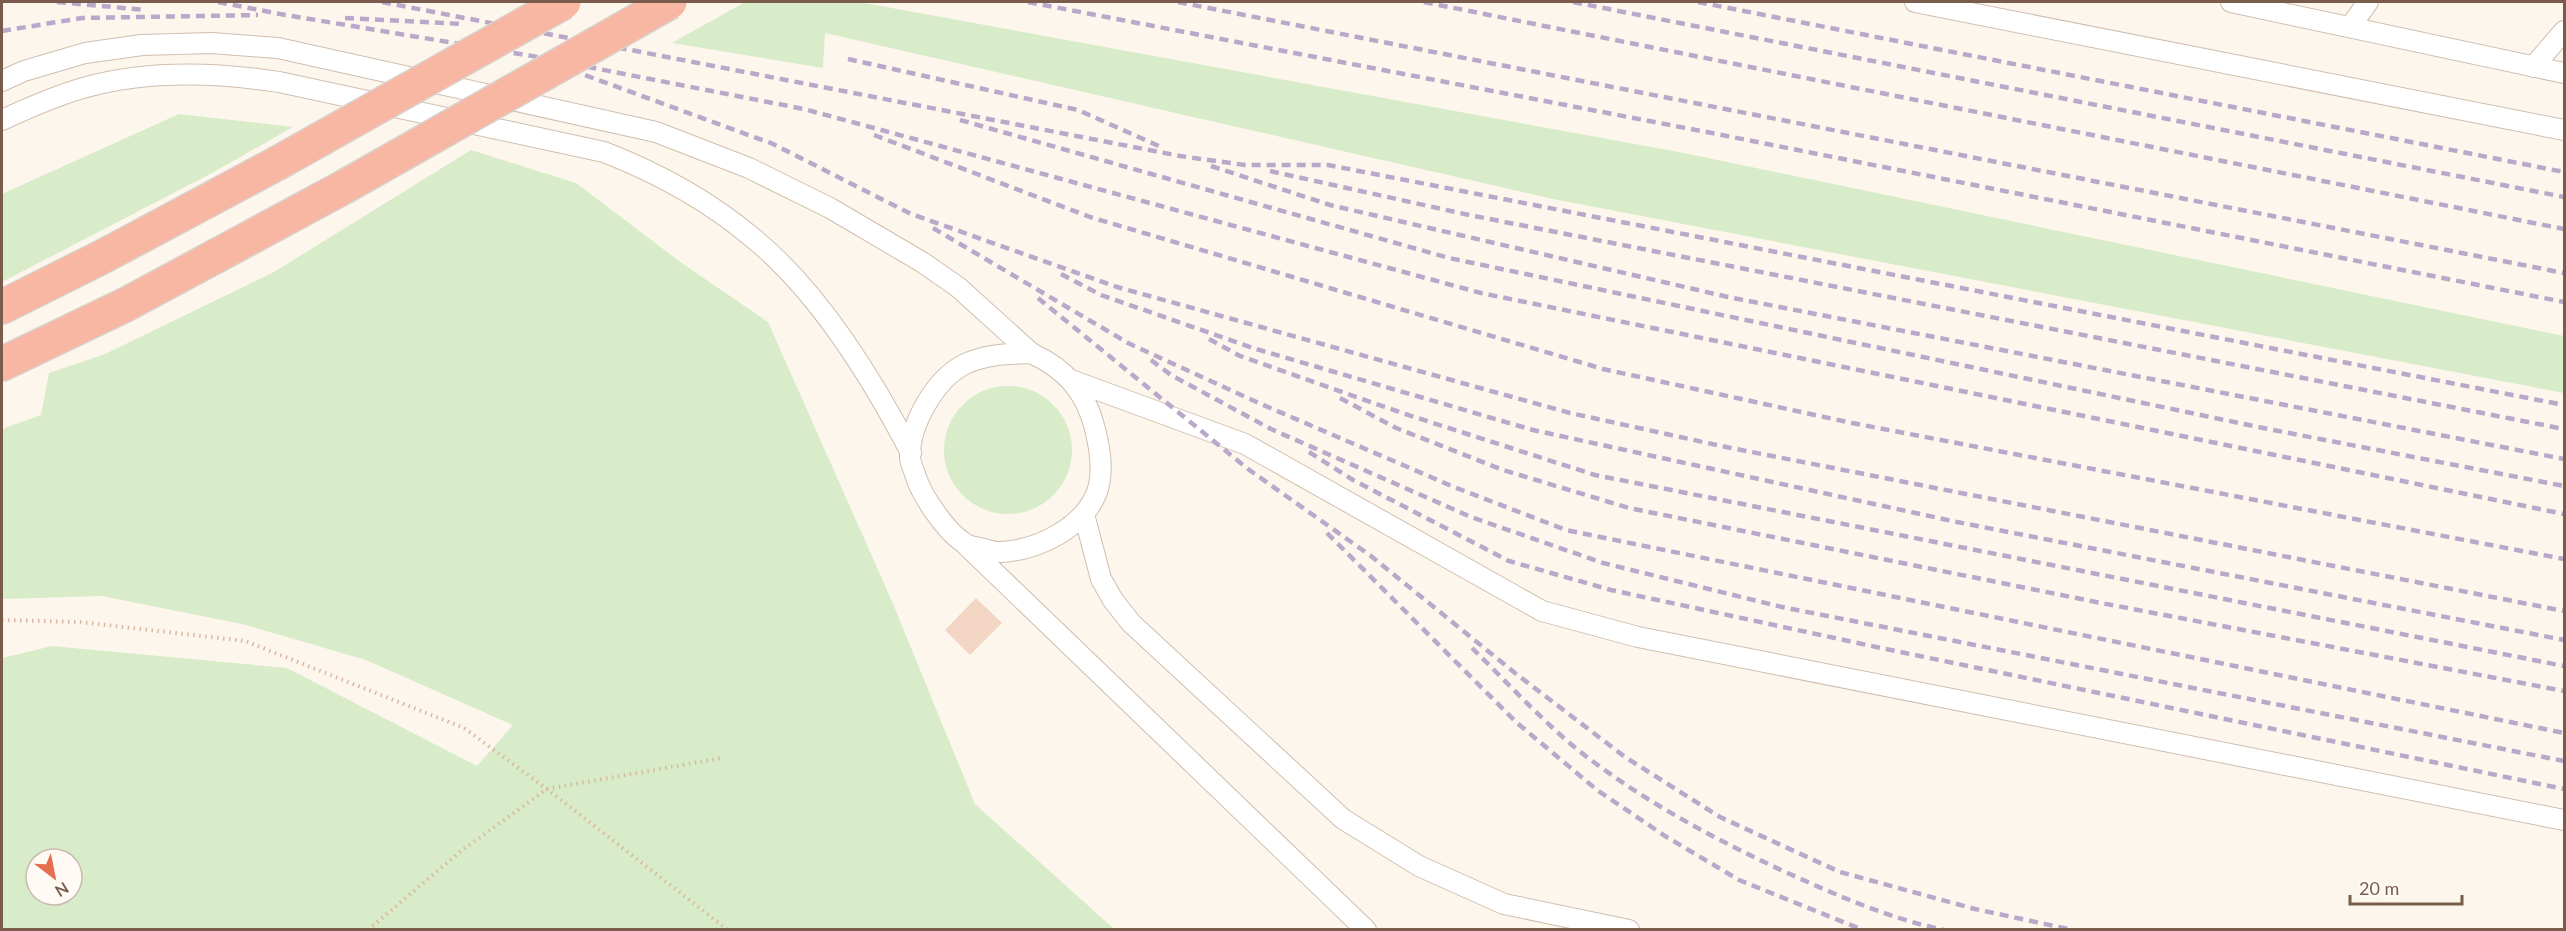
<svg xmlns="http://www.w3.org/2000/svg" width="2566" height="931" viewBox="0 0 2566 931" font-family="Lato,sans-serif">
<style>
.green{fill:#d8ecc9;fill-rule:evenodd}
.building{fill:#f3d5c3}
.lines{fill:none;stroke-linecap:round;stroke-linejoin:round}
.lane-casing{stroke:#d1beb0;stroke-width:22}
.highway-casing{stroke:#dad1cd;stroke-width:36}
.path{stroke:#d9b8a5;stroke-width:4;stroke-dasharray:1.5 4.5;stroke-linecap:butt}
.lane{stroke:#fff;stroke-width:20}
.highway{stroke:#f7b7a3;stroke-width:33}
.rail{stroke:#b9a8c9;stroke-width:4.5;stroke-dasharray:9 6;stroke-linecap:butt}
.highway-bridge-casing{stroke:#dad1cd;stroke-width:36;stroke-linecap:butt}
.highway-bridge{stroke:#f7b7a3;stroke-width:33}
</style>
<rect width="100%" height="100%" fill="#fdf6ec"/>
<!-- green -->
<g class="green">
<path d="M745,2H859L1679,152L2564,336V393L1553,199L825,33L823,68L672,43Z"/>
<path d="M179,114L293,127L214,172L2,282V194Z"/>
<path d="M471,150L576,183L683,264L768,322L891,599L975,804L1114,929H2V658L52,646L287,668L477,766L513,725L366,660L242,624L102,596L2,599V429L41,415L49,373L105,354L274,272ZM36,859H72V895H36Z"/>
<circle cx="1008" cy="450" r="64"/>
</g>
<!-- building -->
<path class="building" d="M976,598L1002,623L970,655L945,630Z"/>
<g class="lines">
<defs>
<g id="lane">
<path d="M1915,2L2564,130"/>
<path d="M2231,2L2564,73"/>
<path d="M2350,27L2368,2"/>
<path d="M2533,67L2564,31"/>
<path d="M2,81L24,71L85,53L142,45L211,43L278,48L656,132L749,168L830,208L922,262L958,287L1031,353"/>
<path d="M2,120C28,108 55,96 83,88C146,70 214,72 279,82L604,152C658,173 709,201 753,238C819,292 872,378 911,453"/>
<path d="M1031,353C1066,369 1086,392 1095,429C1100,449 1104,472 1097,492C1083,528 1038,550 1001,552C994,553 986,549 979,548C975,547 969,546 966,544C948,534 924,499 917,480C915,473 911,465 910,458C909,425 935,379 965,364C986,354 1009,354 1031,353Z"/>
<path d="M1071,380L1245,444L1542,611L1638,637L2564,820"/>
<path d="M1084,514L1101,579L1113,600L1131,623L1343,819L1419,866L1504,904L1629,930"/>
<path d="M966,545L1366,930"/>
</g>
<g id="highway">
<path d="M2,307L102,257L276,164"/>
<path d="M2,364L127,304L344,187"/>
</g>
</defs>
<!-- lane casing -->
<use href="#lane" class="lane-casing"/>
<!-- highway casing -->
<use href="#highway" class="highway-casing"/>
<!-- path -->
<g class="path">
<path d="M2,620L80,622L245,641L464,728L547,789L728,930"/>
<path d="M368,930L461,851L547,789L722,758"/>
</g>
<!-- lane -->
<use href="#lane" class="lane"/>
<!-- highway -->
<use href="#highway" class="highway"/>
<!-- rail -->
<g class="rail">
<path d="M57,2L146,10"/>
<path d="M218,2L280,14L532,56L804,109L1481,293L2564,514"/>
<path d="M382,2L1180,156L1245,165H1328L2564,405"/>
<path d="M1028,2L1717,134L2564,302"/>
<path d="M1178,2L2564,273"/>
<path d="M1424,2L2564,229"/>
<path d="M1573,2L2564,197"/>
<path d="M1698,2L2564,172"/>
<path d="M345,18L462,24"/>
<path d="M2,31L82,18L258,15"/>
<path d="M848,59L1078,110L1161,147"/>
<path d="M571,70L773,144L911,214L1117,287L1570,413L1726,447L2564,611"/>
<path d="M960,120L1449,258L2263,428L2564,486"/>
<path d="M874,135L1090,217L1603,369L1852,423L2564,559"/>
<path d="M1211,166L1330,205L1728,297L2564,459"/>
<path d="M1270,171L1469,215L2564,429"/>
<path d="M933,228L1128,343L1261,404L1454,487L1566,530L2564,733"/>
<path d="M1061,274L1101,295L1256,349L1533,430L1957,522L2564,640"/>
<path d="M1038,298L1248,469L1371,556L1515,673L1625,757L1720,817L1840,872L1975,909L2073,930"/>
<path d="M1209,339L1240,356L1402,413L1595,475L2564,666"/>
<path d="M1151,360L1171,375L1271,429L1471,517L1603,563L1782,607L2564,761"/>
<path d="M1340,398L1396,428L1503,470L1629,508L2096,602L2564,691"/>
<path d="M1309,452L1353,480L1509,561L1611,590L1881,648L2564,789"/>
<path d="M1327,533L1516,722L1597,790L1665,836L1739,880L1863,930"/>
<path d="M1472,648C1510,685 1552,732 1595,763C1653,806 1717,840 1781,870C1834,894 1887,918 1944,930"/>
</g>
<defs>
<g id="highway-bridge">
<path d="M276,164L564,2"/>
<path d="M344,187L670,2"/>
</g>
</defs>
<!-- highway-bridge casing -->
<use href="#highway-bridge" class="highway-bridge-casing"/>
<!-- highway-bridge -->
<use href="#highway-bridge" class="highway-bridge"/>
</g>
<!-- border -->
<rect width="2566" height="931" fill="none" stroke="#7a5c4d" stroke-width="6"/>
<!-- north arrow -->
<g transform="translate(54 877) rotate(148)"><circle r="28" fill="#fffaf3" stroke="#cabbb1" stroke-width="1.5"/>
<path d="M0-4.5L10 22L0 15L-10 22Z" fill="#e76f51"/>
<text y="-9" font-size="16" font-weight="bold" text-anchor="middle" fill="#7a5c4d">N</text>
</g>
<!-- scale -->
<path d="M2350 895v9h112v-9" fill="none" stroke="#7a5c4d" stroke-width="3"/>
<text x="2359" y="895" font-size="18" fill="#7a5c4d" stroke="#fffaf3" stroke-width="4.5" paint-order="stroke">20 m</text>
</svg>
